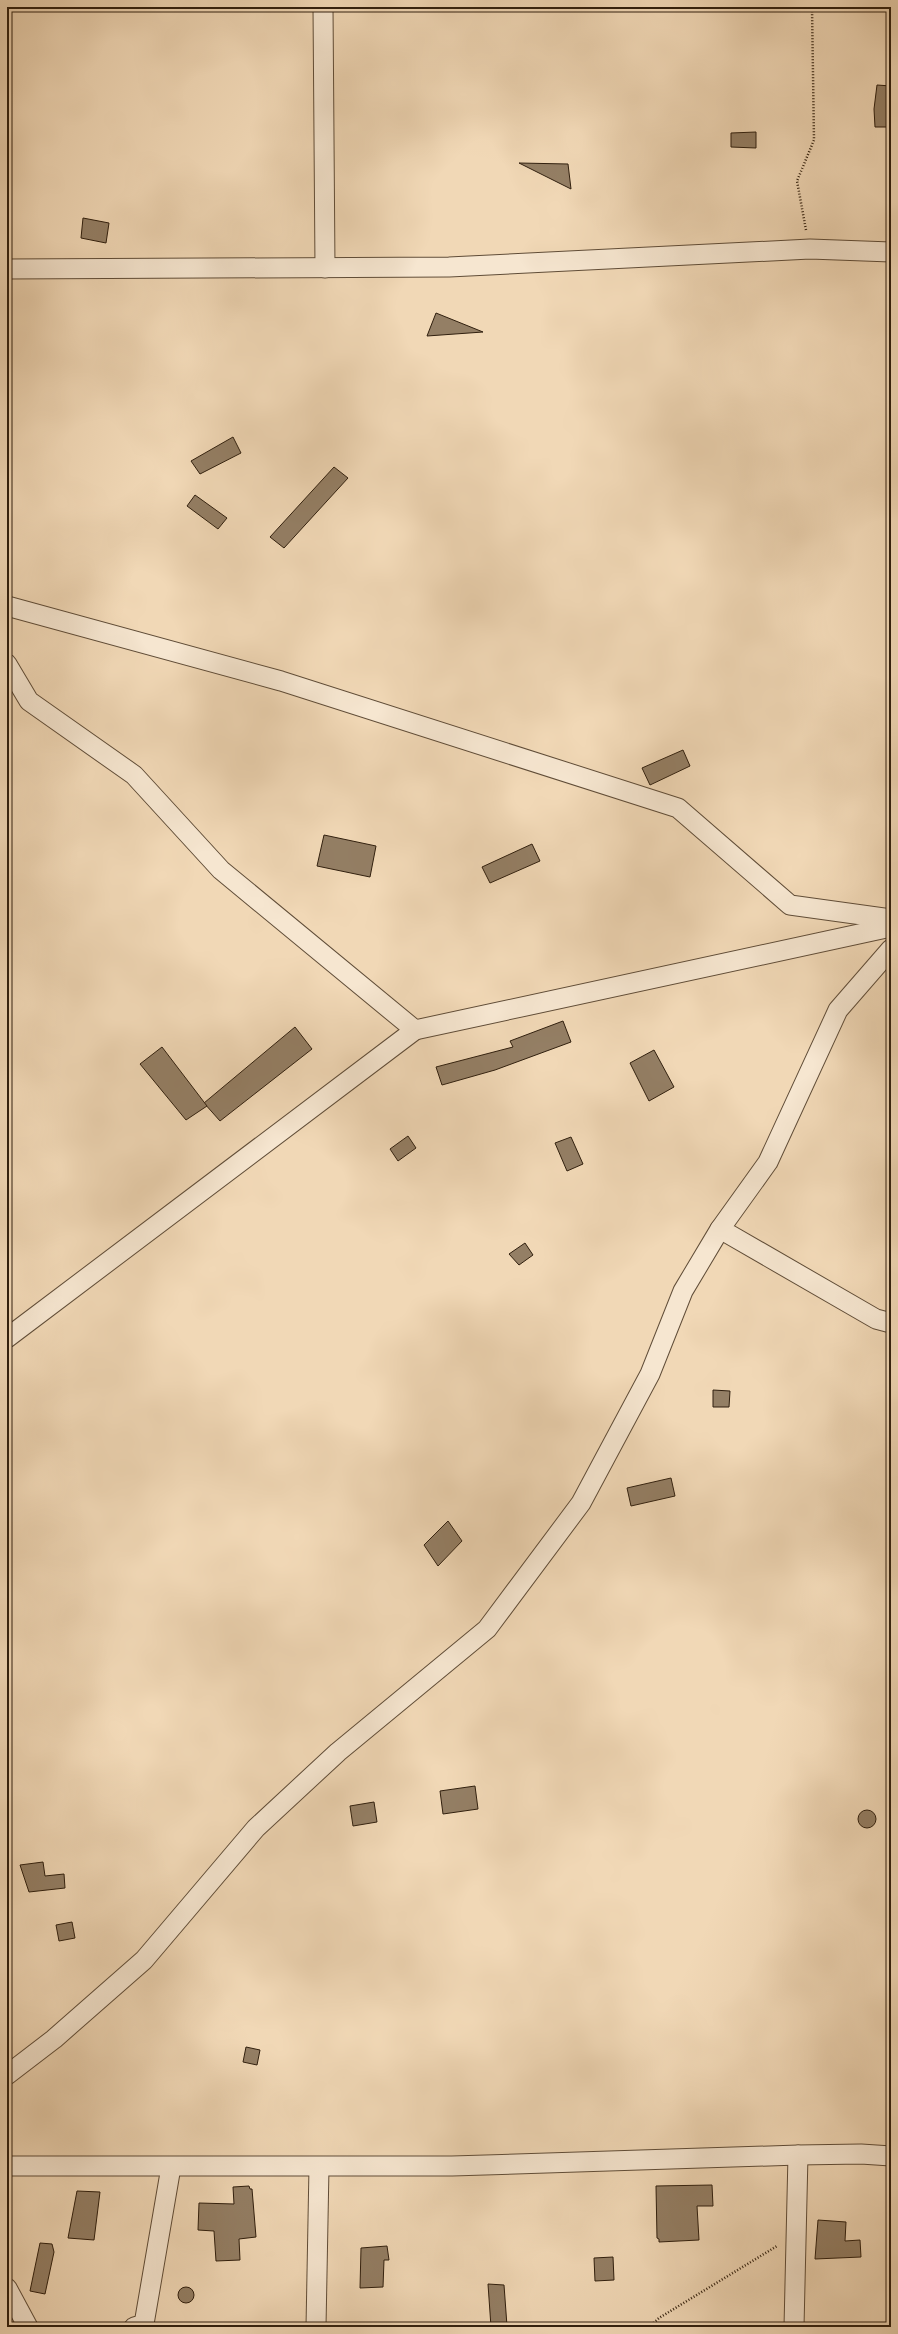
<svg xmlns="http://www.w3.org/2000/svg" width="898" height="2334" viewBox="0 0 898 2334" font-family="'IM FELL French Canon',serif">
<style>
.building{fill:#947f65;stroke:#301f0e}
.lines{fill:none;stroke-linecap:round;stroke-linejoin:round}
.street-casing{stroke:#604d38;stroke-width:21}
.path{stroke:#301f0e;stroke-width:2.5;stroke-dasharray:1 2;stroke-linecap:butt}
.street{stroke:#f6e6d0;stroke-width:19}
</style>
<rect width="100%" height="100%" fill="#f1d8b6"/>
<filter id="stains"><feTurbulence type="fractalNoise" baseFrequency=".005" numOctaves="4"/><feColorMatrix values="0 0 0 0 .2 0 0 0 0 .09 0 0 0 0 .02 0 0 0 .5 -.17"/></filter>
<radialGradient id="worn" r=".72"><stop offset=".6" stop-color="#630" stop-opacity="0"/><stop offset="1" stop-color="#630" stop-opacity=".3"/></radialGradient>
<!-- building -->
<g class="building">
<path d="M877,85L891,86V127H875L874,109Z"/>
<path d="M756,132V148L731,147V133Z"/>
<path d="M519,163L568,164L571,189Z"/>
<path d="M83,218L109,223L106,243L81,238Z"/>
<path d="M436,313L483,332L427,336Z"/>
<path d="M233,437L241,453L200,474L191,461Z"/>
<path d="M334,467L348,478L284,548L270,537Z"/>
<path d="M195,495L227,518L218,529L187,506Z"/>
<path d="M683,750L690,766L650,785L642,768Z"/>
<path d="M324,835L376,846L370,877L317,866Z"/>
<path d="M532,844L540,861L490,883L482,867Z"/>
<path d="M563,1021L571,1042L495,1070L442,1085L436,1067L513,1047L510,1041Z"/>
<path d="M295,1027L312,1049L220,1121L204,1103Z"/>
<path d="M162,1047L207,1106L186,1120L140,1064Z"/>
<path d="M654,1050L674,1087L649,1101L630,1063Z"/>
<path d="M408,1136L416,1148L398,1161L390,1149Z"/>
<path d="M571,1137L583,1164L567,1171L555,1143Z"/>
<path d="M525,1243L533,1255L519,1265L509,1254Z"/>
<path d="M713,1390L730,1391L729,1407H713Z"/>
<path d="M671,1478L675,1496L631,1506L627,1488Z"/>
<path d="M448,1521L462,1541L438,1566L424,1545Z"/>
<path d="M475,1786L478,1809L443,1814L440,1791Z"/>
<path d="M374,1802L377,1822L353,1826L350,1806Z"/>
<circle cx="867" cy="1819" r="9"/>
<path d="M43,1862L45,1876L64,1874L65,1888L29,1892L20,1865Z"/>
<path d="M72,1922L75,1938L59,1941L56,1925Z"/>
<path d="M246,2047L260,2050L257,2065L243,2062Z"/>
<path d="M712,2185L713,2206H697L699,2240L659,2242V2239L657,2238L656,2186Z"/>
<path d="M249,2186L250,2189H252L256,2237L239,2239L240,2260L216,2261L214,2231L198,2230L199,2203L234,2204L233,2187Z"/>
<path d="M77,2191L100,2192L94,2240L68,2238Z"/>
<path d="M818,2220L846,2222L845,2241L860,2240L861,2257L815,2259Z"/>
<path d="M40,2243L52,2244L54,2252L45,2294L30,2291Z"/>
<path d="M387,2246L389,2260H384L383,2287L360,2288L361,2248Z"/>
<path d="M613,2257L614,2280L595,2281L594,2258Z"/>
<path d="M488,2284L504,2285L507,2326L491,2327Z"/>
<circle cx="186" cy="2295" r="8"/>
</g>
<g class="lines">
<defs>
<g id="street">
<path d="M323,7L325,268"/>
<path d="M7,269L449,267L810,249L891,252"/>
<path d="M7,606L281,681L678,808L790,905L891,919"/>
<path d="M7,664L29,701L134,775L221,870L415,1030L891,927"/>
<path d="M891,949L838,1010L768,1162L720,1229L876,1319L891,1323"/>
<path d="M7,1338L415,1030"/>
<path d="M7,2075L54,2039L144,1960L256,1828L338,1752L487,1629L581,1503L650,1374L683,1291L720,1229"/>
<path d="M7,2166H452L798,2155L861,2154L891,2156"/>
<path d="M7,2288L28,2327"/>
<path d="M134,2327L144,2324L171,2167"/>
<path d="M316,2327L319,2167"/>
<path d="M794,2327L798,2155"/>
</g>
</defs>
<!-- street casing -->
<use href="#street" class="street-casing"/>
<!-- path -->
<g class="path">
<path d="M806,230L797,181L814,140L812,7"/>
<path d="M649,2327L659,2318L777,2246"/>
</g>
<!-- street -->
<use href="#street" class="street"/>
</g>
<!-- margin -->
<rect width="898" height="2334" fill="none" stroke="#f1d8b6" stroke-width="24"/>
<rect x="8" y="8" width="882" height="2318" fill="none" stroke="#301f0e" stroke-width="2"/>
<rect x="12" y="12" width="874" height="2310" fill="none" stroke="#301f0e"/>
<rect width="100%" height="100%" filter="url(#stains)"/>
<rect width="100%" height="100%" fill="url(#worn)"/>
</svg>
